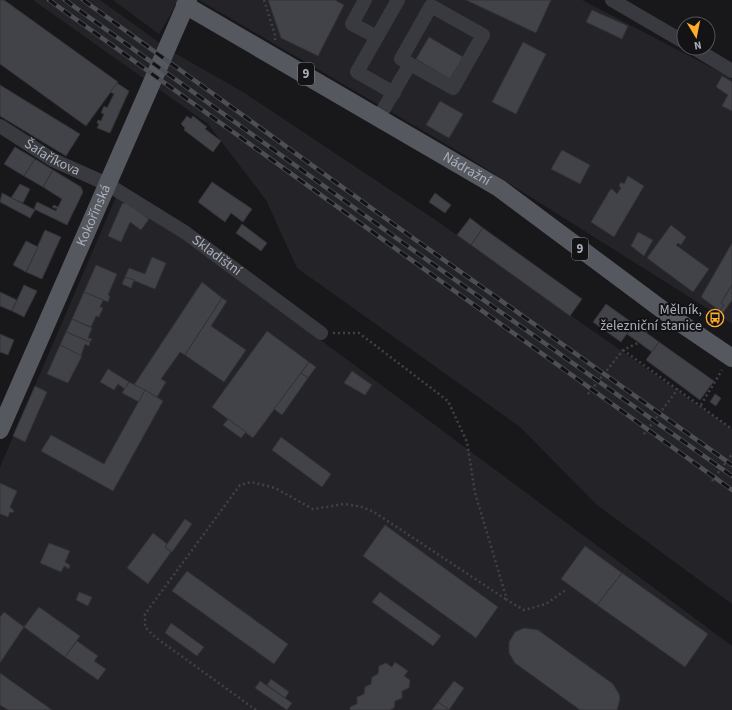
<svg xmlns="http://www.w3.org/2000/svg" width="732" height="710" viewBox="0 0 732 710" font-family="'Source Sans 3',sans-serif">
<style>
.built{fill:#242428}
.building{fill:#424348;stroke:#323237}
.lines{fill:none;stroke-linecap:round;stroke-linejoin:round}
.path{stroke:#3f4247;stroke-width:2.5;stroke-dasharray:2 3;stroke-linecap:butt}
.minor{stroke:#393a40;stroke-width:14}
.major{stroke:#55585f;stroke-width:18}
.rail-casing{stroke:#4c4f55;stroke-width:4.5}
.rail{stroke:#131316;stroke-width:3;stroke-dasharray:9;stroke-linecap:butt}
.labels{text-anchor:middle;dominant-baseline:central;stroke-width:4;stroke-linejoin:round;paint-order:stroke}
.shield{fill:#131316;stroke:#7d818a;stroke-width:1}
.shield-label{font-size:13px;font-weight:bold;fill:#aab0bb}
.street-label{font-size:14px;fill:#aab0bb;stroke:#131316}
.poi-label{font-size:14px;fill:#aab0bb;stroke:#131316;text-anchor:end}
</style>
<rect width="100%" height="100%" fill="#18181b"/>
<!-- built -->
<g class="built">
<path d="M33,0H100L171,51L243,92L437,221L732,429V604L597,505L520,427L297,268L266,200L208,124Z"/>
<path d="M113,0H179L159,34Z"/>
<path d="M199,0H582L724,74L732,79V324L461,153Z"/>
<path d="M119,190L732,646V710H0V467Z"/>
</g>
<!-- building -->
<g class="building">
<path d="M0,0H4L118,82L86,126L0,64Z"/>
<path d="M268,0H335L344,5L318,56L281,38Z"/>
<path d="M466,0H551L536,33Z"/>
<path d="M592,10L628,26L622,39L586,22Z"/>
<path d="M429,37L463,57L450,79L416,59Z"/>
<path d="M523,42L546,54L516,114L492,102Z"/>
<path d="M722,76L732,82V111L722,106L728,95L716,87Z"/>
<path d="M117,83L129,91L110,133L97,128L99,124L97,123L98,120L101,121L104,114L101,113L104,106L107,108L114,94L110,92Z"/>
<path d="M0,85L80,134L66,156L0,116Z"/>
<path d="M440,101L463,114L449,138L426,125Z"/>
<path d="M187,116L191,119L193,116L207,127L205,129L221,141L213,152L184,130L185,128L181,124Z"/>
<path d="M15,147L35,159L24,176L4,164Z"/>
<path d="M562,150L590,165L580,184L551,169Z"/>
<path d="M35,159L53,170L43,187L24,176Z"/>
<path d="M53,170L81,187L83,192L67,225L34,209L37,202L56,211L57,209L52,207L54,205L58,207L62,199L43,187Z"/>
<path d="M628,176L644,186L614,237L591,222L610,190L612,189L617,194L621,188L619,186L621,182L624,184Z"/>
<path d="M212,182L252,209L243,222L231,213L225,222L198,202Z"/>
<path d="M20,184L30,189L23,203L11,198Z"/>
<path d="M2,193L35,210L30,218L0,202Z"/>
<path d="M435,193L451,205L445,213L429,202Z"/>
<path d="M126,202L149,219L141,230L130,222L121,242L108,236L122,204Z"/>
<path d="M470,218L483,228L471,245L457,235Z"/>
<path d="M242,224L267,243L261,251L236,233Z"/>
<path d="M671,225L686,237L681,245L678,243L676,245L709,269L693,292L647,258Z"/>
<path d="M483,228L582,299L570,316L471,245Z"/>
<path d="M45,230L61,237L42,279L26,272Z"/>
<path d="M638,232L653,240L644,256L631,246Z"/>
<path d="M26,241L38,247L26,272L13,265Z"/>
<path d="M732,243V285L721,303L724,305L720,311L701,297Z"/>
<path d="M152,257L166,263L155,289L125,277L129,268L145,274Z"/>
<path d="M96,265L117,274L108,295L110,296L108,302L84,292Z"/>
<path d="M125,277L134,280L131,288L122,284Z"/>
<path d="M202,282L222,298L185,355L180,352L161,379L166,382L157,397L134,385Z"/>
<path d="M24,285L37,291L24,317L12,311Z"/>
<path d="M732,285V300L723,313L720,311L724,305L721,303Z"/>
<path d="M0,292L17,300L12,311L0,306Z"/>
<path d="M84,292L103,300L100,307L103,308L99,317L96,316L91,327L72,319Z"/>
<path d="M222,298L227,301L211,326L246,350L224,382L185,355Z"/>
<path d="M606,304L634,324L621,342L593,322Z"/>
<path d="M72,319L92,328L88,338L92,339L90,342L66,332Z"/>
<path d="M634,324L659,342L652,352L627,334Z"/>
<path d="M267,331L309,362L253,438L212,407Z"/>
<path d="M66,332L90,342L89,346L85,344L81,356L60,345Z"/>
<path d="M0,334L14,340L8,355L0,352Z"/>
<path d="M659,342L714,381L700,400L646,360Z"/>
<path d="M60,345L82,356L68,383L47,374Z"/>
<path d="M309,362L316,367L308,378L301,373Z"/>
<path d="M108,369L129,382L125,389L118,384L114,390L100,382Z"/>
<path d="M352,371L372,385L365,395L344,383Z"/>
<path d="M301,373L308,378L282,415L274,409Z"/>
<path d="M129,382L145,390L139,402L122,393Z"/>
<path d="M35,386L47,392L25,442L13,436Z"/>
<path d="M145,390L163,401L113,491L41,451L51,435L104,464Z"/>
<path d="M715,394L721,398L716,406L710,402Z"/>
<path d="M228,419L246,432L241,438L223,425Z"/>
<path d="M281,437L331,474L322,487L272,450Z"/>
<path d="M0,483L17,491L10,507L14,511L12,513L10,512L8,517L0,514Z"/>
<path d="M185,519L192,524L172,552L165,547Z"/>
<path d="M385,525L498,607L476,638L363,556Z"/>
<path d="M153,533L167,544L165,547L171,552L148,584L127,568Z"/>
<path d="M49,543L70,551L65,562L70,565L69,569L64,566L61,572L40,563Z"/>
<path d="M585,546L622,573L597,605L561,579Z"/>
<path d="M187,571L288,644L274,664L172,591Z"/>
<path d="M622,573L708,634L685,667L597,605Z"/>
<path d="M79,592L92,597L88,606L76,600Z"/>
<path d="M380,592L441,636L433,646L372,602Z"/>
<path d="M39,607L80,636L65,657L24,627Z"/>
<path d="M4,612L24,627L0,663V617Z"/>
<path d="M171,623L204,647L197,656L165,633Z"/>
<path d="M524,628L538,630L613,684L619,694L620,699L617,710H580L515,663L509,653V642L515,632Z"/>
<path d="M77,641L98,656L94,661L106,669L98,680L65,657Z"/>
<path d="M395,662L408,671L404,676L410,680L409,688L402,691V698L395,701L394,708L390,710H350V707L357,704V697L364,694L365,687L371,684L372,677L378,674L379,666L386,663L392,667Z"/>
<path d="M0,673L52,710H8L0,705Z"/>
<path d="M271,679L289,692L285,698L267,685Z"/>
<path d="M260,681L292,703L287,710L255,688Z"/>
<path d="M454,681L464,688L449,710L438,702Z"/>
<path d="M438,702L449,710H432Z"/>
</g>
<g class="lines">
<!-- path -->
<g class="path">
<path d="M264,0L275,35V40"/>
<path d="M646,332L654,322"/>
<path d="M333,333H359L448,401L467,442L475,493L507,600L524,610L546,604L567,589"/>
<path d="M623,350L732,429"/>
<path d="M588,394L623,350L638,343"/>
<path d="M701,405L722,370"/>
<path d="M644,434L678,389"/>
<path d="M712,481L732,454"/>
<path d="M256,710L155,637L145,627V614L240,485L251,482L275,488L313,509L345,504L362,507L374,512L507,600"/>
</g>
<!-- minor -->
<g class="minor">
<path d="M365,0L352,24L377,37"/>
<path d="M612,0L684,42"/>
<path d="M694,48L732,71"/>
<path d="M394,93L357,72L398,0"/>
<path d="M379,117L410,64L401,59L431,6L483,35L453,88L410,64"/>
<path id="s1" d="M0,126L53,160L107,184L186,233L321,333"/>
</g>
<!-- major -->
<g class="major">
<path id="s2" d="M185,5L499,188L676,320L732,358"/>
<path id="s3" d="M0,430L188,0"/>
</g>
<defs>
<g id="rail">
<path d="M49,0L732,490"/>
<path d="M65,0L399,240L732,476"/>
<path d="M83,0L406,233L732,465"/>
</g>
</defs>
<!-- rail casing -->
<use href="#rail" class="rail-casing"/>
<!-- rail -->
<use href="#rail" class="rail"/>
</g>
<!-- icons -->
<defs>
<symbol id="bus-ring" viewBox="-11 -11 22 22"><circle r="9.5" fill="#131316" stroke="#ffae2c" stroke-width="1.5"/><path d="M-5-6H5V4H4V6H2V4H-2V6H-4V4H-5ZM-3.5-4V0h7V-4ZM-3.5 1.2v1.5H-2V1.2ZM2 1.2v1.5H3.5V1.2Z" fill="#ffae2c"/></symbol>
</defs>
<g fill-rule="evenodd">
<use href="#bus-ring" x="705" y="308" width="20" height="20"/>
</g>
<g class="labels">
<!-- shield labels -->
<g class="shield">
<rect x="298" y="63" width="16" height="22" rx="3"/>
<rect x="572" y="238" width="16" height="22" rx="3"/>
</g>
<g class="shield-label">
<text x="306" y="74">9</text>
<text x="580" y="249">9</text>
</g>
<!-- street labels -->
<g class="street-label">
<text stroke="none"><textPath href="#s1" startOffset="61">Šafaříkova</textPath></text>
<text stroke="none"><textPath href="#s2" startOffset="326">Nádražní</textPath></text>
<text stroke="none"><textPath href="#s3" startOffset="234">Kokořínská</textPath></text>
<text stroke="none"><textPath href="#s1" startOffset="253">Skladištní</textPath></text>
</g>
<!-- poi labels -->
<g class="poi-label">
<text x="702" y="310">Mělník,<tspan x="702" dy="16">železniční stanice</tspan></text>
</g>
</g>
<!-- north arrow -->
<g transform="translate(696 36) rotate(170)"><circle r="19" fill="#131316" stroke="#4f5258"/>
<path d="M0-3L7 15L0 10L-7 15Z" fill="#ffae2c"/>
<text y="-6" font-size="11" font-weight="bold" text-anchor="middle" fill="#aab0bb">N</text>
</g>
</svg>
